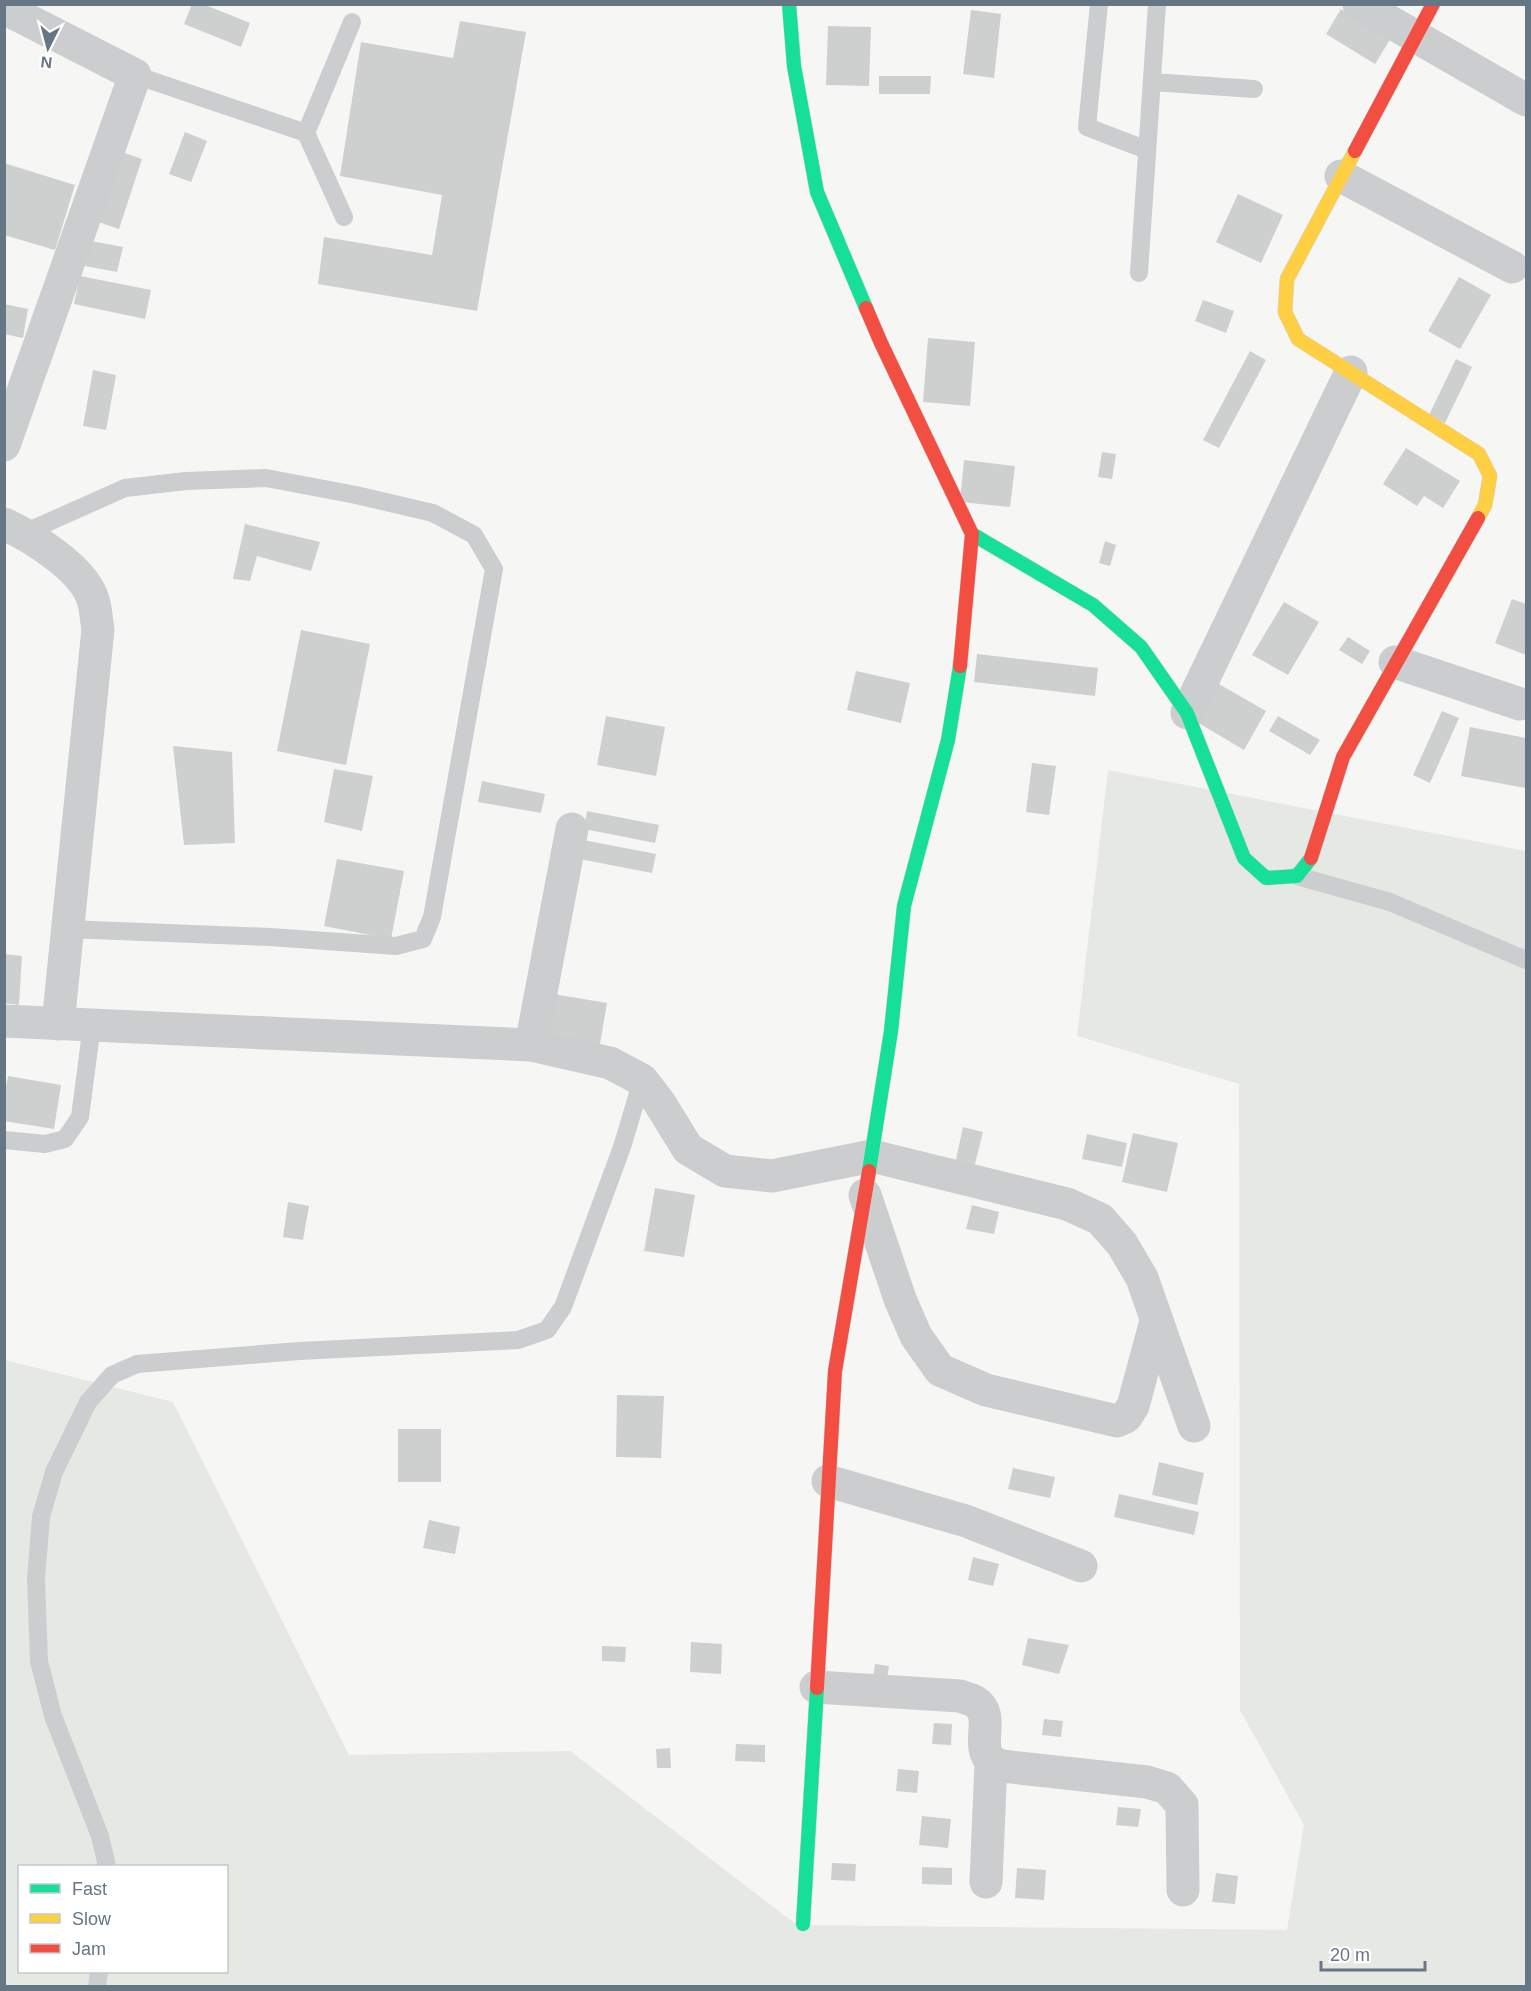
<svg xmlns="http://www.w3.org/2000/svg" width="1531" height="1991" viewBox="0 0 1531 1991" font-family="Arial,sans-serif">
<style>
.green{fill:#e6e9e3;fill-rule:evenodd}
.building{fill:#ced0d0}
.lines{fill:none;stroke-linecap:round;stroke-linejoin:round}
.fast-casing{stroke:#d2d4d4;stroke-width:15}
.slow-casing{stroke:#d2d4d4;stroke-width:15}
.jam-casing{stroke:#d2d4d4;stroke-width:15}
.lane{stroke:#cccdce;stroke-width:18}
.street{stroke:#cccdce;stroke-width:33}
.fast{stroke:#16e098;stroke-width:14}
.slow{stroke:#ffcf43;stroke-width:14}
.jam{stroke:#f24e42;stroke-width:14}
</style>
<rect width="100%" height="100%" fill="#f6f6f5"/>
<!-- green -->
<path class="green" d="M1108,770L1526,851V1986H5V1360L173,1402L349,1755L570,1751L797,1925L1287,1930L1304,1825L1240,1710L1239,1084L1077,1036ZM20,1866H226V1972H20Z"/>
<!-- building -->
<g class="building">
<path d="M192,4H203L250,23L241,47L184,24Z"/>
<path d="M1341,9L1391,38L1375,64L1326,34Z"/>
<path d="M971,10L1001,14L994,78L963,74Z"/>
<path d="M460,21L526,32L477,311L318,284L324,237L432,255L442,195L340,176L361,42L453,58Z"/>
<path d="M828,26L871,27L869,86L826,85Z"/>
<path d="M879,76H931L930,94H879Z"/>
<path d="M185,132L207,141L191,182L169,174Z"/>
<path d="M122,152L142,159L119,229L98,222Z"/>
<path d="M4,163L75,185L55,250L4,235Z"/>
<path d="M1238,194L1283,215L1261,263L1216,242Z"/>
<path d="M91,241L123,247L117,272L85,266Z"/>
<path d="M80,276L151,290L145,319L74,304Z"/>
<path d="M1459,277L1491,295L1460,349L1428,331Z"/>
<path d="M1203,300L1234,311L1226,333L1195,321Z"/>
<path d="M4,304L28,309L23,338L4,334Z"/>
<path d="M928,338L975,342L970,406L923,402Z"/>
<path d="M1250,351L1266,360L1219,448L1203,440Z"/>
<path d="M1456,359L1472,367L1445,423L1429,415Z"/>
<path d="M93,370L116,375L106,430L83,426Z"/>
<path d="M1406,448L1460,481L1443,508L1424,496L1417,506L1383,484Z"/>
<path d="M1102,452L1116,454L1112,479L1098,477Z"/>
<path d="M964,460L1015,466L1010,507L960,502Z"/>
<path d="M245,524L320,542L311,571L257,556L250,581L233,579Z"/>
<path d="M1105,541L1116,545L1110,566L1099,563Z"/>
<path d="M1512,599L1526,604V655L1495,643Z"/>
<path d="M1284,602L1319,622L1288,675L1252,655Z"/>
<path d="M301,630L370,644L346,765L277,751Z"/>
<path d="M1348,637L1370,651L1362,664L1339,650Z"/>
<path d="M977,654L1098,668L1095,696L974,682Z"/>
<path d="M856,671L910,683L901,723L847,710Z"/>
<path d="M1217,683L1266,711L1244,750L1195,721Z"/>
<path d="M1442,711L1459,718L1430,783L1413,775Z"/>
<path d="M606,716L665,727L656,776L597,765Z"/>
<path d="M1278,716L1320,740L1310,755L1269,731Z"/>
<path d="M1470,727L1526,738L1525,788L1461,776Z"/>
<path d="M173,746L232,752L235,843L184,845Z"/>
<path d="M1032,763L1056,766L1049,815L1026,812Z"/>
<path d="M334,769L373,776L362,831L324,822Z"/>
<path d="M482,781L545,794L541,813L478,802Z"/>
<path d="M587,811L659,825L655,843L584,829Z"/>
<path d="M578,839L656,854L652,873L574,858Z"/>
<path d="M337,859L404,871L391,939L324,926Z"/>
<path d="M4,954L22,956L19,1005L4,1003Z"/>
<path d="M548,993L607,1003L598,1056L539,1046Z"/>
<path d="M8,1076L61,1085L54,1129L4,1121V1097Z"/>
<path d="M963,1127L983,1132L974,1168L955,1164Z"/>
<path d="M1133,1133L1178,1143L1167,1192L1122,1182Z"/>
<path d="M1087,1134L1127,1143L1122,1167L1082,1159Z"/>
<path d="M655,1188L695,1195L684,1257L644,1251Z"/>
<path d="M288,1202L309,1206L303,1240L283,1237Z"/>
<path d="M972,1205L999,1212L994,1234L966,1229Z"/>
<path d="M617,1395L664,1396L661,1458L616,1457Z"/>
<rect x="398" y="1429" width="43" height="53"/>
<path d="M1159,1462L1204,1473L1197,1505L1152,1495Z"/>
<path d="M1013,1468L1055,1477L1050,1498L1008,1489Z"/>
<path d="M1119,1494L1199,1512L1194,1535L1114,1517Z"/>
<path d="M429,1520L460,1527L455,1554L423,1548Z"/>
<path d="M973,1557L999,1564L993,1586L968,1580Z"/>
<path d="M1028,1638L1069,1645L1059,1674L1022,1665Z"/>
<path d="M691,1642L722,1644L721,1674L690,1672Z"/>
<path d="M602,1646L626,1647L625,1662L602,1661Z"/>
<path d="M875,1664L889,1666L886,1685L872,1684Z"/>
<path d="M1044,1719L1063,1721L1061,1737L1042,1735Z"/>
<path d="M934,1723L952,1724L951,1745L932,1744Z"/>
<path d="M736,1744L765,1745V1762L735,1761Z"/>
<path d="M670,1748L671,1768H657L656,1749Z"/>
<path d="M898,1769L919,1771L917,1793L896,1791Z"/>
<path d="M1118,1807L1141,1809L1138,1827L1116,1825Z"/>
<path d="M922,1816L951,1819L948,1848L919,1845Z"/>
<path d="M832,1863L856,1864L855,1881L831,1880Z"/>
<path d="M922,1867L952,1868V1885L922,1884Z"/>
<path d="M1017,1868L1046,1870L1044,1900L1015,1898Z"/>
<path d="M1216,1873L1238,1876L1235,1904L1212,1902Z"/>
</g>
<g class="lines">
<defs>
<g id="fast">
<path d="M789,4L794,66L817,192L866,308"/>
<path d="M972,534L1093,605L1141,647L1187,713L1244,858L1266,878L1297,876L1311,858"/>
<path d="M869,1171L891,1031L904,906L948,740L960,666"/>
<path d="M803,1924L817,1688"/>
</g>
<path id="slow" d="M1355,151L1287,279L1285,312L1298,339L1479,454L1490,476L1485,505L1478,518"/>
<g id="jam">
<path d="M1355,151L1433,4"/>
<path d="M866,308L881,343L972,534L960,666"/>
<path d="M1311,858L1343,757L1478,518"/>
<path d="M817,1688L835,1371L869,1171"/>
</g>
</defs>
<!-- fast casing -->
<use href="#fast" class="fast-casing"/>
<!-- slow casing -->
<use href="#slow" class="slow-casing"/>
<!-- jam casing -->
<use href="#jam" class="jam-casing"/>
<!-- lane -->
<g class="lane">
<path d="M1099,4L1087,127L1147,150"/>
<path d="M135,75L306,133L344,217"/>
<path d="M1152,82L1254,89"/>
<path d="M306,133L352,22"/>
<path d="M1139,273L1157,4"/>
<path d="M24,533L125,488L186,481L266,478L356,495L433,513L474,535L494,569L432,917L423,939L396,946L270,937L67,929"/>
<path d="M1297,876L1390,902L1526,960"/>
<path d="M4,1140L45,1144L65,1139L80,1117L92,1025"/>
<path d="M107,1866L100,1836L53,1716L39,1661L36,1579L41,1517L54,1472L88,1402L112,1375L137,1364L299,1351L518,1340L547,1330L563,1307L622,1147L642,1080"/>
<path d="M97,1986L99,1972"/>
</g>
<!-- street -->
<g class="street">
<path d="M1359,4L1526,100"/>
<path d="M4,8L135,75L4,445"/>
<path d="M1341,176L1512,267"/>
<path d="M4,524C32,537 81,567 92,597C96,606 96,619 98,629L58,1024"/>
<path d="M1395,662L1520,704"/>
<path d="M1187,713L1351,372"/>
<path d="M4,1021L531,1045L610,1063L642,1080L659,1102L688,1149L725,1171L772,1176L872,1156L1067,1204L1100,1219L1122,1244L1142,1278L1194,1426"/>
<path d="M531,1045L572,829"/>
<path d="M865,1195L900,1299L916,1336L940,1370L986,1390L1117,1421L1126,1417L1133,1406L1156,1321"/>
<path d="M828,1481L966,1521L1081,1566"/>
<path d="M816,1687L960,1696C964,1698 970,1699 974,1701C1001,1717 966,1755 1002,1766L1147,1782L1167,1788L1182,1805L1183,1890"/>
<path d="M986,1882L991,1763"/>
</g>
<!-- fast -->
<use href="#fast" class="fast"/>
<!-- slow -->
<use href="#slow" class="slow"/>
<!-- jam -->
<use href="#jam" class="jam"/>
</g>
<!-- border -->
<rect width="1531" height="1991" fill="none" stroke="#667684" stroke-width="12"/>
<!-- legend -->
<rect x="18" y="1865" width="210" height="108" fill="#ffffff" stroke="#c2c8ce" stroke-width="1.5"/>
<rect x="30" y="1884" width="30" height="9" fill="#16e098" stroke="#c2c8ce" stroke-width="1.5"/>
<text x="72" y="1895" font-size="18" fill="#667684">Fast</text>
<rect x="30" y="1914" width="30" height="9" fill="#ffcf43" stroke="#c2c8ce" stroke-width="1.5"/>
<text x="72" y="1925" font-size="18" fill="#667684">Slow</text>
<rect x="30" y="1944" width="30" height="9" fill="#f24e42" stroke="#c2c8ce" stroke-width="1.5"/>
<text x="72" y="1955" font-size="18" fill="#667684">Jam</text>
<!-- north arrow -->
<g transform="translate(48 48) rotate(186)" stroke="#ffffff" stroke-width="4.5" paint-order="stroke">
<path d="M0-4.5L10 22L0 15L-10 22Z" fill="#667684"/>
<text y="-9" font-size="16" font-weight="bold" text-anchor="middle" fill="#667684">N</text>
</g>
<!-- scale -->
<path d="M1321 1961v9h104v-9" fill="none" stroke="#667684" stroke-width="3"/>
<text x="1330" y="1961" font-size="18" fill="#667684" stroke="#ffffff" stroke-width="4.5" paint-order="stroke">20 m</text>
</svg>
